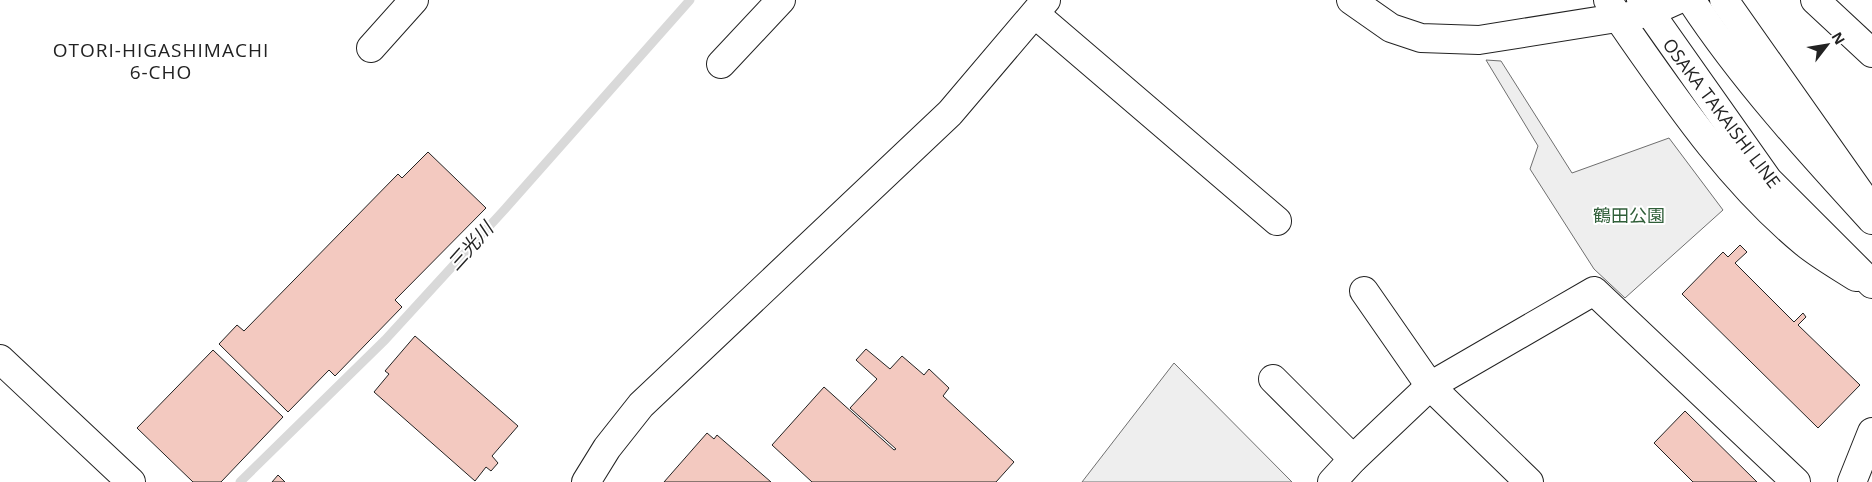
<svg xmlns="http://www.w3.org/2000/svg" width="1872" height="482" viewBox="0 0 1872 482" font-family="'Open Sans','Noto Sans JP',sans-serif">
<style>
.green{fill:#eee;stroke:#6f6f6f}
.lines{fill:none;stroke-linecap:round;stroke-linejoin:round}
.stream{stroke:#d9d9d9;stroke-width:9}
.building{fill:#f3c9c0;stroke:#222}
.minor-casing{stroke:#222;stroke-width:30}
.major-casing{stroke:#222;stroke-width:30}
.minor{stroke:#fff;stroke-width:28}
.major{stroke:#fff;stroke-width:28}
.labels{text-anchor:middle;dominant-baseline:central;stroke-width:4;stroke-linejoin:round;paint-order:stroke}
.street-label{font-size:18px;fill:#222;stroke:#fff}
.park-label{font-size:18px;fill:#2f5e38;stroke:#fff}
.neighbourhood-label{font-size:19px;letter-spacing:1px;fill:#222;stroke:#fff}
.water-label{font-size:19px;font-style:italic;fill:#222;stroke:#fff}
</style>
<rect width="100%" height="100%" fill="#fff"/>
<!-- green -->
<g class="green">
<path d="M1486,60L1501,61L1572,173L1669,138L1723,210L1625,298L1594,269L1530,169L1538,146Z"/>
<path d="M1174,363L1292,482H1082Z"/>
</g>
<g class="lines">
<!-- stream -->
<path class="stream" d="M240,482L385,340L505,209L690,0"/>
</g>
<!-- building -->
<g class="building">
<path d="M428,152L486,208L395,300L402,307L335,376L329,370L288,412L219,344L237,325L244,331L398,174L402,178Z"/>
<path d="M1740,245L1747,252L1735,263L1794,322L1803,313L1806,317L1798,325L1860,385L1818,428L1682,294L1723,252L1728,257Z"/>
<path d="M415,336L518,426L492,456L498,463L491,471L486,467L475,481L374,392L389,374L385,371Z"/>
<path d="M866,349L890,369L902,356L924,375L929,369L949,388L943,396L1014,462L996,482H812L772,445L824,387L894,450L896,449L850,408L877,379L856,360Z"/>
<path d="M213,350L283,417L221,482H193L137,428Z"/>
<path d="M1685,411L1757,482H1693L1654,443Z"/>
<path d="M707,433L714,439L717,435L771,482H664Z"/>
<path d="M278,475L285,482H272Z"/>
</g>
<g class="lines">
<defs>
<g id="minor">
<path d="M1351,0L1391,28L1421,38L1479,40L1648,13L1677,0"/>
<path d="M1608,0L1619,19C1675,99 1729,180 1805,243C1821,256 1839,266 1856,277"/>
<path d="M1724,0L1860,193"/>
<path d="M1815,0L1872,53"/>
<path d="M1035,14L1277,221"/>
<path d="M371,48L414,0"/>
<path d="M721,64L781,0"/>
<path d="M1364,291L1430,386L1529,482"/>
<path d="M1273,379L1353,459"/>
<path d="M586,482L607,448L641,405L950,113L1046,0"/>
<path d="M1332,482L1353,459L1430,386L1594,291L1796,482"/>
<path d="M1852,482L1872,432"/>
</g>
<g id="major">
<path d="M1641,0L1768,180L1872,284"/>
<path d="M1691,0C1743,79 1808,150 1872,220"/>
<path d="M0,359L131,482"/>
</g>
</defs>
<!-- minor casing -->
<use href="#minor" class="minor-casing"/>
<!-- major casing -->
<use href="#major" class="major-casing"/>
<!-- minor -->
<use href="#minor" class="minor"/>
<!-- major -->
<use href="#major" class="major"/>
</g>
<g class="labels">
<!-- street labels -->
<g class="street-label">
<text transform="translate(1722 113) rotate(53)">OSAKA TAKAISHI LINE</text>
</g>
<!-- park labels -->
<g class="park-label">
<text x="1629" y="215">鶴田公園</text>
</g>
<!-- neighbourhood labels -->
<g class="neighbourhood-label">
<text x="161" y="50">OTORI-HIGASHIMACHI<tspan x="161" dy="22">6-CHO</tspan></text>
</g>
<!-- water labels -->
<g class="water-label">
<text transform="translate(470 246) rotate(-48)">三光川</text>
</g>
</g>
<!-- north arrow -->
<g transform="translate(1827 45) rotate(59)" stroke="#ffffff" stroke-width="4" paint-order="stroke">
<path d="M0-4L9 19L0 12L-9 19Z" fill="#222222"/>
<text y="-8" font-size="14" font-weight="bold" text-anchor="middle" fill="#222222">N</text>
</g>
</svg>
